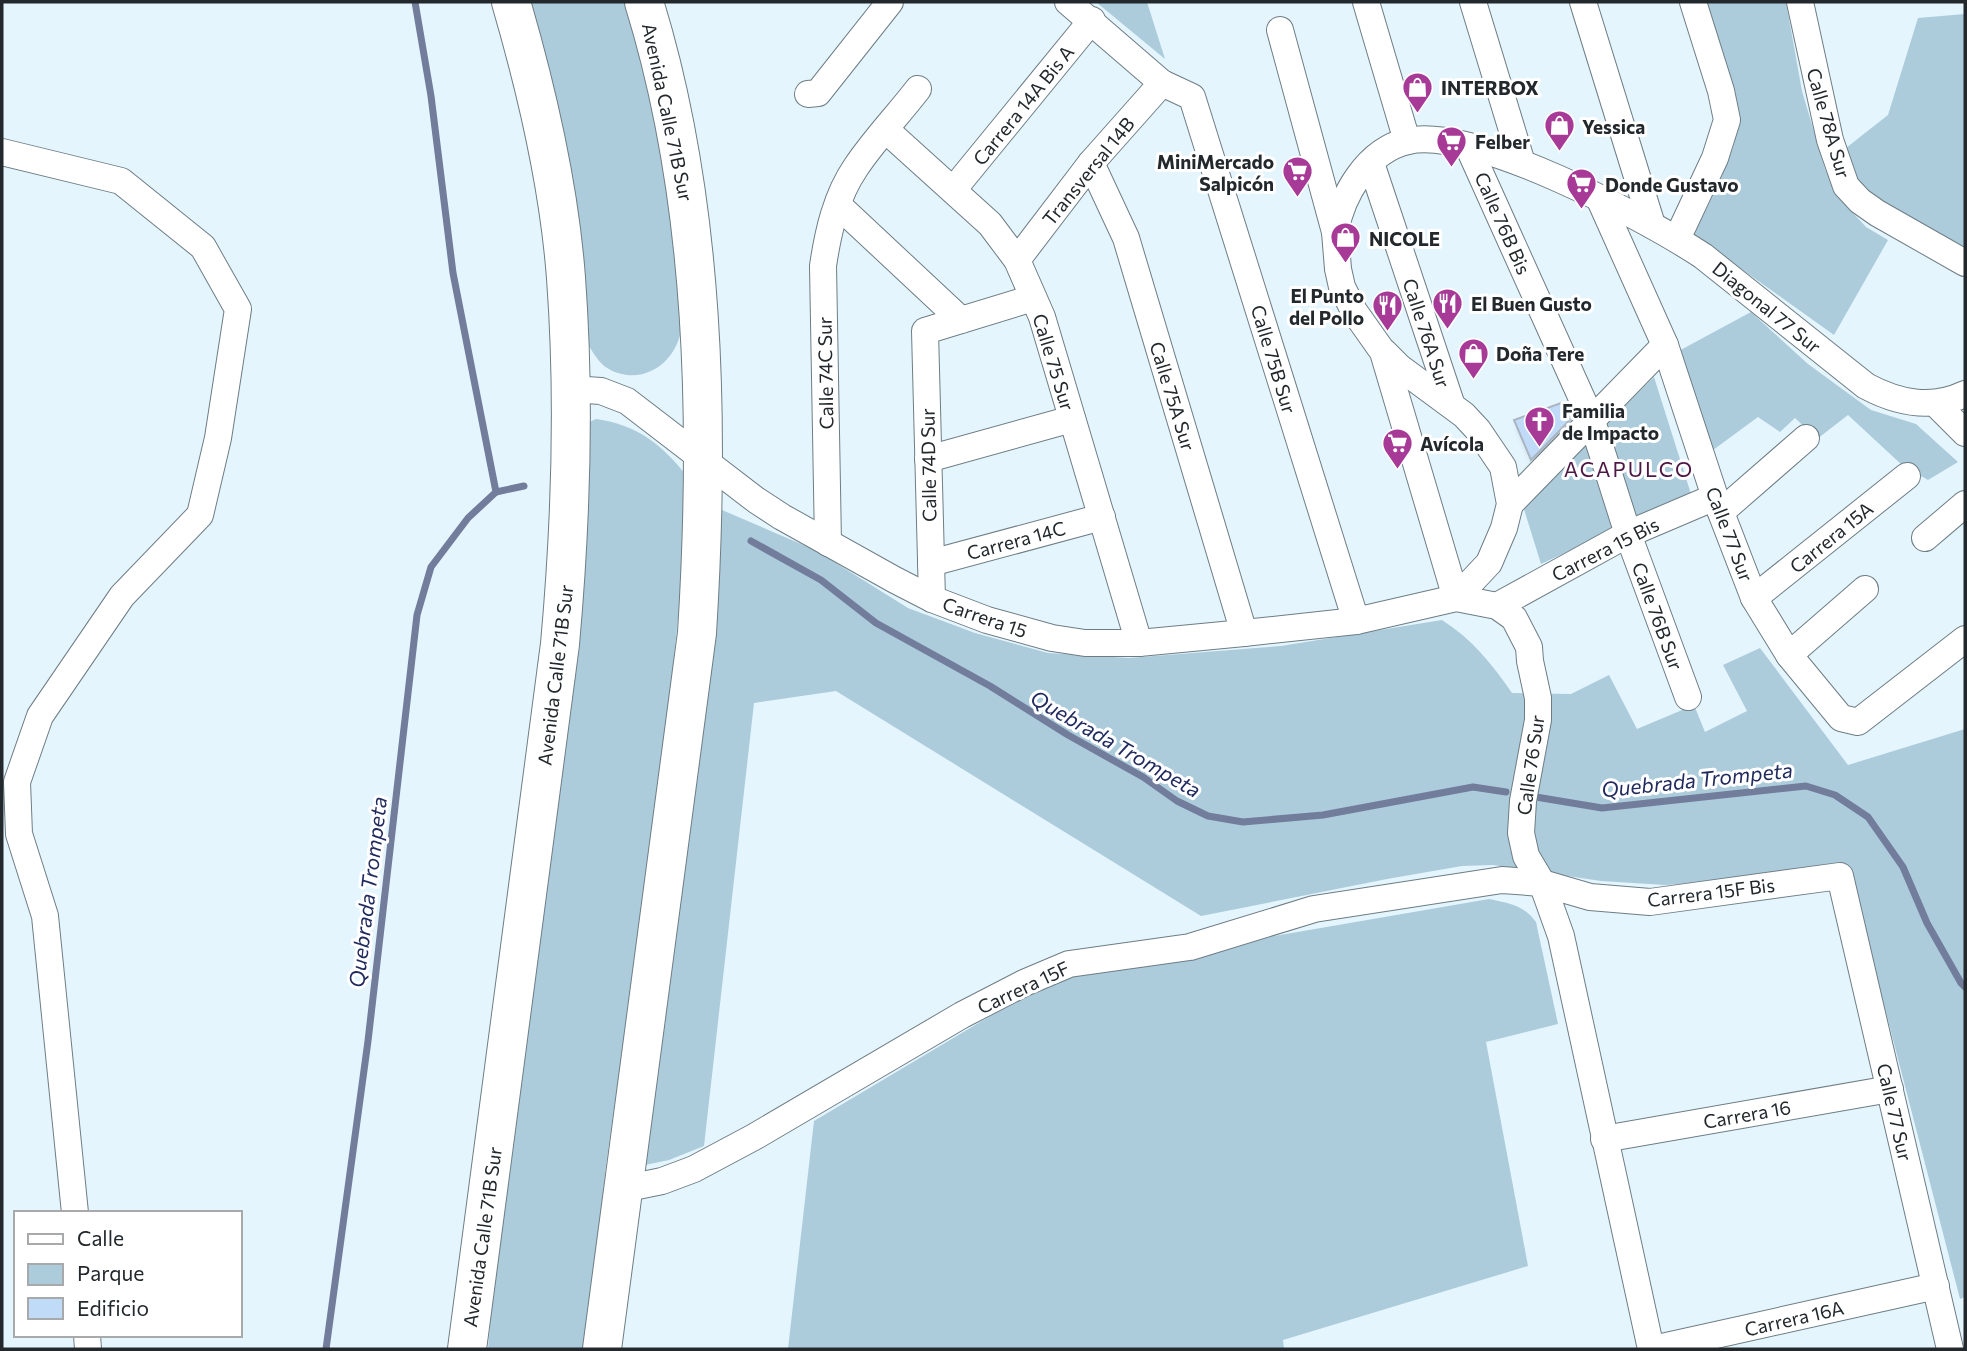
<svg xmlns="http://www.w3.org/2000/svg" width="1967" height="1351" viewBox="0 0 1967 1351" font-family="Commissioner,sans-serif">
<style>
.green{fill:#acccdc}
.lines{fill:none;stroke-linecap:round;stroke-linejoin:round}
.stream{stroke:#727c9b;stroke-width:7}
.building{fill:#c0dbf8;stroke:#aab5c1;stroke-width:2;filter:url(#shadow)}
.minor-casing{stroke:#6e7d84;stroke-width:28}
.highway-casing{stroke:#6e7d84;stroke-width:40}
.minor{stroke:#fff;stroke-width:26}
.highway{stroke:#fff;stroke-width:38}
.labels{text-anchor:middle;dominant-baseline:central;stroke-width:6;stroke-linejoin:round;paint-order:stroke}
.poi-label{font-size:19px;font-weight:bold;fill:#22282c;stroke:#fff;text-anchor:start}
.street-label{font-size:19px;fill:#22282c;stroke:#fff}
.neighbourhood-label{font-size:21px;letter-spacing:2px;fill:#4d1845;stroke:#fff}
.water-label{font-size:21px;font-style:italic;fill:#202a5e;stroke:#fff}
</style>
<defs>
<filter id="shadow"><feDropShadow dx="6" dy="6" stdDeviation="3.5" flood-color="#0004"/></filter>
</defs>
<rect width="100%" height="100%" fill="#e4f5fe"/>
<!-- green -->
<g class="green">
<path d="M528,2H631C648,89 670,176 677,265C679,284 683,304 682,323C680,353 657,378 627,375C606,372 598,362 588,344Z"/>
<path d="M1096,2H1147L1165,59Z"/>
<path d="M1704,2H1786L1802,91L1825,169L1842,201L1866,227L1888,240L1834,335L1694,235L1720,181L1734,145L1737,122Z"/>
<path d="M1965,14V246C1936,235 1860,199 1849,169C1847,163 1847,155 1846,148L1888,115L1918,18Z"/>
<path d="M1751,312L1808,364L1871,410L1916,424L1958,462L1928,480L1902,465L1848,415L1817,439L1795,418L1780,432L1758,417L1709,453L1675,353Z"/>
<path d="M1654,377L1691,494L1541,564L1523,506Z"/>
<path d="M596,419C638,425 661,444 687,476L685,552L673,666L649,861L606,1165L588,1333L584,1349H488L496,1256L585,424Z"/>
<path d="M722,510L815,550L908,608L975,633L1048,653L1129,658L1281,646L1442,620C1472,639 1492,664 1512,693L1571,694L1609,675L1637,729L1694,705L1705,732L1747,711L1723,665L1760,648L1848,765L1965,729V1297L1960,1299L1850,873L1665,885L1601,881L1493,865L1462,866L1387,879L1201,916L836,691L754,703L704,1146L669,1160L645,1165Z"/>
<path d="M1489,899C1508,903 1524,905 1536,922L1558,1024L1486,1042L1528,1266L1283,1340L1284,1349H788L814,1121L1044,984L1101,966Z"/>
</g>
<g class="lines">
<!-- stream -->
<g class="stream">
<path d="M415,2L431,96L453,273L496,492"/>
<path d="M751,541L821,580L876,623L990,686L1068,735L1143,777L1177,801L1208,816L1243,822L1323,815L1473,787L1506,792"/>
<path d="M1536,797L1602,808L1806,786L1835,795L1868,817L1903,867L1927,923L1961,983L1965,987"/>
<path d="M326,1349L368,1041L417,615L431,567L468,518L496,492L524,486"/>
</g>
</g>
<!-- building -->
<path class="building" d="M1561,403L1568,422L1531,460L1514,420Z"/>
<g class="lines">
<defs>
<g id="minor">
<path d="M1068,2L1162,83L1192,97L1356,621"/>
<path d="M1366,2L1407,141"/>
<path d="M1473,2L1522,163"/>
<path d="M1583,2L1652,225"/>
<path d="M1800,2L1830,140L1846,186L1860,201L1877,213L1965,263"/>
<path d="M1280,30L1335,232L1338,269L1342,287L1354,311L1383,352L1456,598"/>
<path d="M808,94L818,93L890,2"/>
<path d="M886,130L990,224L1017,260L1042,317L1139,643"/>
<path d="M1468,146L1592,421L1628,534L1688,697"/>
<path d="M2,152L121,181L203,247L238,309L218,438L200,515L122,596L40,716L17,782L19,834L45,916L75,1213"/>
<path d="M1091,163L1126,238L1244,633"/>
<path d="M1371,163L1451,403"/>
<path d="M953,190L1092,20"/>
<path d="M1600,200L1665,345L1715,497L1754,598L1789,655L1841,718L1858,722L1965,639"/>
<path d="M838,205L961,320"/>
<path d="M1335,232C1342,195 1367,150 1408,141C1474,126 1647,219 1703,256L1866,386C1898,403 1931,410 1965,394"/>
<path d="M1677,239L1715,158L1727,120L1721,91L1693,2"/>
<path d="M1017,260L1091,163L1162,83"/>
<path d="M1384,352L1399,367L1464,415L1478,430L1503,467L1510,504L1504,528L1489,563L1456,598"/>
<path d="M571,389L601,391L627,401L756,500L782,517L895,580L932,599L987,620L1052,638L1085,643H1139L1244,633L1356,621L1456,598L1497,606L1514,618L1529,647L1530,661L1538,698V720L1523,801L1521,833L1526,856L1542,883L1561,936L1651,1349"/>
<path d="M1936,404L1965,433"/>
<path d="M928,459L1072,419"/>
<path d="M1510,504L1665,345"/>
<path d="M1721,512L1806,438"/>
<path d="M1925,538L1965,504"/>
<path d="M828,543L823,266C828,232 836,196 856,167C874,140 898,115 918,89"/>
<path d="M931,563L1102,517"/>
<path d="M1754,598L1907,476"/>
<path d="M932,599L925,331L1033,298"/>
<path d="M1497,606L1628,534L1715,497"/>
<path d="M1789,655L1865,589"/>
<path d="M1604,1139L1890,1089"/>
<path d="M623,1189L662,1181L694,1169L754,1137L962,1015L1024,983L1069,964L1190,947L1314,909L1502,880L1542,883L1590,897L1650,902L1840,876L1950,1349"/>
<path d="M87,1335L88,1349"/>
<path d="M1653,1349L1936,1286"/>
</g>
<g id="highway">
<path d="M467,1349L560,644C571,522 575,400 566,278C559,184 537,91 511,2"/>
<path d="M602,1349L697,633C710,426 706,202 644,2"/>
</g>
</defs>
<!-- minor casing -->
<use href="#minor" class="minor-casing"/>
<!-- highway casing -->
<use href="#highway" class="highway-casing"/>
<!-- minor -->
<use href="#minor" class="minor"/>
<!-- highway -->
<use href="#highway" class="highway"/>
</g>
<!-- icons -->
<defs>
<symbol id="shop-pin" viewBox="-11 -11 22 30"><path d="M0 17L-7.5 6A9.5 9.5 0 1 1 7.5 6Z" fill="#a73997" stroke="#fff"/><path d="M-5-2.5h2.3a2.7 3.5 0 0 1 5.4 0H5L5.5 6h-11ZM-1.5-2.5h3a1.5 2.3 0 0 0-3 0Z" fill="#fff"/></symbol>
<symbol id="supermarket-pin" viewBox="-11 -11 22 30"><path d="M0 17L-7.5 6A9.5 9.5 0 1 1 7.5 6Z" fill="#a73997" stroke="#fff"/><path d="M-6-5.5h2.5l.6 2H6L4.5 2H-2.5L-4.4-4H-6ZM-1.5 3.2a1.3 1.3 0 1 0 .1 0ZM3 3.2a1.3 1.3 0 1 0 .1 0Z" fill="#fff"/></symbol>
<symbol id="restaurant-pin" viewBox="-11 -11 22 30"><path d="M0 17L-7.5 6A9.5 9.5 0 1 1 7.5 6Z" fill="#a73997" stroke="#fff"/><path d="M-5-6h1v4h1v-4h1v4h1v-4h1v5L-1.5 .5V6h-2V.5L-5-1ZM5-6V6H3V1.5H1.5Q1.5-4 5-6Z" fill="#fff"/></symbol>
<symbol id="church-pin" viewBox="-11 -11 22 30"><path d="M0 17L-7.5 6A9.5 9.5 0 1 1 7.5 6Z" fill="#a73997" stroke="#fff"/><path d="M-1.2-6h2.4v3.5h3.3v2.4h-3.3V6h-2.4V-.1h-3.3v-2.4h3.3Z" fill="#fff"/></symbol>
</defs>
<g fill-rule="evenodd">
<use href="#shop-pin" x="1400" y="70" width="35" height="47"/>
<use href="#shop-pin" x="1542" y="108" width="35" height="47"/>
<use href="#supermarket-pin" x="1434" y="124" width="35" height="47"/>
<use href="#supermarket-pin" x="1280" y="154" width="35" height="47"/>
<use href="#supermarket-pin" x="1564" y="166" width="35" height="47"/>
<use href="#shop-pin" x="1328" y="220" width="35" height="47"/>
<use href="#restaurant-pin" x="1430" y="286" width="35" height="47"/>
<use href="#restaurant-pin" x="1370" y="288" width="35" height="47"/>
<use href="#shop-pin" x="1456" y="336" width="35" height="47"/>
<use href="#church-pin" x="1522" y="404" width="35" height="47"/>
<use href="#supermarket-pin" x="1380" y="426" width="35" height="47"/>
</g>
<g class="labels">
<!-- poi labels -->
<g class="poi-label">
<text x="1441" y="87">INTERBOX</text>
<text x="1582" y="126">Yessica</text>
<text x="1475" y="141">Felber</text>
<text x="1274" y="161" text-anchor="end">MiniMercado<tspan x="1274" dy="22">Salpicón</tspan></text>
<text x="1605" y="184">Donde Gustavo</text>
<text x="1369" y="238">NICOLE</text>
<text x="1364" y="295" text-anchor="end">El Punto<tspan x="1364" dy="22">del Pollo</tspan></text>
<text x="1471" y="303">El Buen Gusto</text>
<text x="1496" y="353">Doña Tere</text>
<text x="1562" y="410">Familia<tspan x="1562" dy="22">de Impacto</tspan></text>
<text x="1420" y="443">Avícola</text>
</g>
<!-- street labels -->
<g class="street-label">
<text transform="translate(1023 105) rotate(-51)">Carrera 14A Bis A</text>
<text transform="translate(668 112) rotate(78)">Avenida Calle 71B Sur</text>
<text transform="translate(1829 123) rotate(74)">Calle 78A Sur</text>
<text transform="translate(1088 171) rotate(-51)">Transversal 14B</text>
<text transform="translate(1503 223) rotate(66)">Calle 76B Bis</text>
<text transform="translate(1767 307) rotate(39)">Diagonal 77 Sur</text>
<text transform="translate(1427 333) rotate(72)">Calle 76A Sur</text>
<text transform="translate(1274 359) rotate(73)">Calle 75B Sur</text>
<text transform="translate(1054 362) rotate(73)">Calle 75 Sur</text>
<text transform="translate(825 373) rotate(-91)">Calle 74C Sur</text>
<text transform="translate(1173 396) rotate(73)">Calle 75A Sur</text>
<text transform="translate(928 465) rotate(-91)">Calle 74D Sur</text>
<text transform="translate(1730 534) rotate(69)">Calle 77 Sur</text>
<text transform="translate(1831 537) rotate(-39)">Carrera 15A</text>
<text transform="translate(1016 540) rotate(-15)">Carrera 14C</text>
<text transform="translate(1605 549) rotate(-27)">Carrera 15 Bis</text>
<text transform="translate(1658 616) rotate(70)">Calle 76B Sur</text>
<text transform="translate(985 617) rotate(19)">Carrera 15</text>
<text transform="translate(555 675) rotate(-83)">Avenida Calle 71B Sur</text>
<text transform="translate(1530 765) rotate(-82)">Calle 76 Sur</text>
<text transform="translate(1711 892) rotate(-7)">Carrera 15F Bis</text>
<text transform="translate(1023 987) rotate(-25)">Carrera 15F</text>
<text transform="translate(1895 1112) rotate(77)">Calle 77 Sur</text>
<text transform="translate(1747 1114) rotate(-10)">Carrera 16</text>
<text transform="translate(482 1237) rotate(-82)">Avenida Calle 71B Sur</text>
<text transform="translate(1794 1318) rotate(-13)">Carrera 16A</text>
</g>
<!-- neighbourhood labels -->
<g class="neighbourhood-label">
<text x="1629" y="468">ACAPULCO</text>
</g>
<!-- water labels -->
<g class="water-label">
<text transform="translate(1116 743) rotate(30)">Quebrada Trompeta</text>
<text transform="translate(1697 779) rotate(-6)">Quebrada Trompeta</text>
<text transform="translate(367 892) rotate(-83)">Quebrada Trompeta</text>
</g>
</g>
<!-- border -->
<rect width="1967" height="1351" fill="none" stroke="#22282c" stroke-width="7"/>
<!-- legend -->
<rect x="14" y="1211" width="228" height="126" fill="#ffffff" stroke="#a7a9ab" stroke-width="2"/>
<rect x="28" y="1234" width="35" height="10" fill="#ffffff" stroke="#a7a9ab" stroke-width="2"/>
<text x="77" y="1246" font-size="21" fill="#22282c">Calle</text>
<rect x="28" y="1264" width="35" height="21" fill="#acccdc" stroke="#a7a9ab" stroke-width="2"/>
<text x="77" y="1281" font-size="21" fill="#22282c">Parque</text>
<rect x="28" y="1298" width="35" height="21" fill="#c0dbf8" stroke="#a7a9ab" stroke-width="2"/>
<text x="77" y="1316" font-size="21" fill="#22282c">Edificio</text>
</svg>
